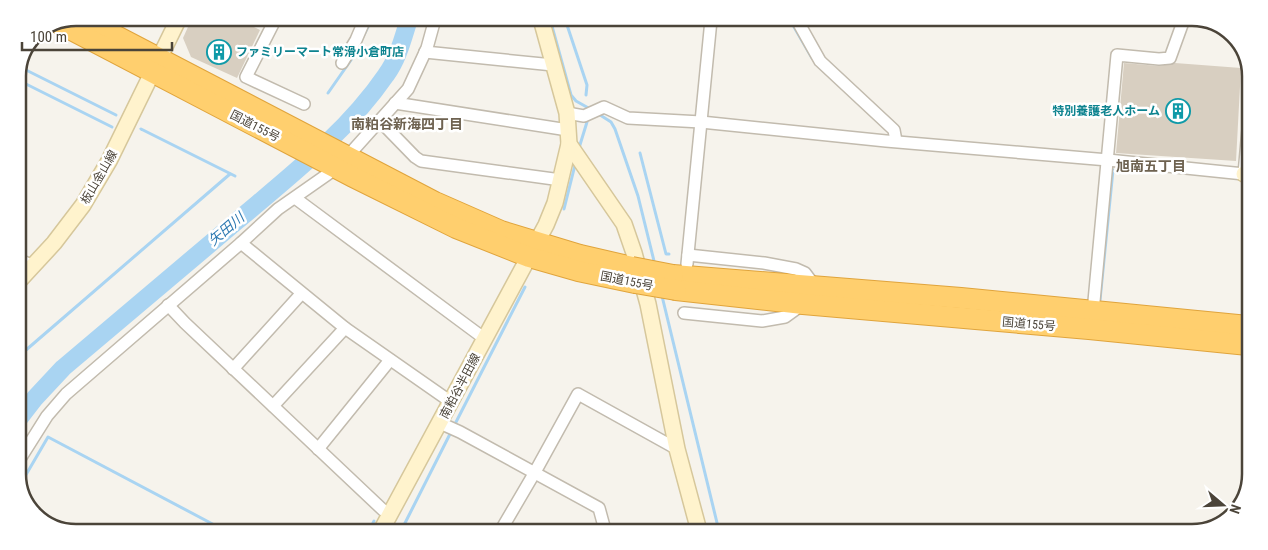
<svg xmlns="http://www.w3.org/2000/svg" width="1268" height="550" viewBox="0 0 1268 550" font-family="'Roboto Condensed','Noto Sans JP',sans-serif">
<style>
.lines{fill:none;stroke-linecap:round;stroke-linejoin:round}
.stream{stroke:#a9d4f2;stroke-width:3}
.river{stroke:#a9d4f2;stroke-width:18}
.building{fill:#d8cfc1}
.street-casing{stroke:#c2bbae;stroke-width:14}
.secondary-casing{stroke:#d6c79b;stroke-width:18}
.highway-casing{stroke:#e0a43c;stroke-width:22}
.street{stroke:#fff;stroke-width:11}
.secondary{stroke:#fff3cd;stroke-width:15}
.highway{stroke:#ffcf6e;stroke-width:20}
.highway-bridge-casing{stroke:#e0a43c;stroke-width:22;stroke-linecap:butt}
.highway-bridge{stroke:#ffcf6e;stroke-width:20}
.labels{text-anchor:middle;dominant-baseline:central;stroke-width:5;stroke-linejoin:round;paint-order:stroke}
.culture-label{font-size:12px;font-weight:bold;fill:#0d838f;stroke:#fff;text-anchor:start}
.street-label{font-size:12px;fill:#4b4439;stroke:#fff}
.neighbourhood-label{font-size:14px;font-weight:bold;fill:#6e6250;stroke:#fff}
.water-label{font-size:14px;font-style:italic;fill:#2e7ab2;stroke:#fff}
.rim{fill:none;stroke:#4b4439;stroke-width:2.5}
</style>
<rect width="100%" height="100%" fill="#f6f3ec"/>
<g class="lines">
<!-- stream -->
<g class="stream">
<path d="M550,19L571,95L576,101L592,110"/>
<path d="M565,19L587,85L586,95"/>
<path d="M790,20L812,58"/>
<path d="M20,67L116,115"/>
<path d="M18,80L112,127"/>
<path d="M328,93L351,60L372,19"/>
<path d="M597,113L611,122L615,129L638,196L655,265"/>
<path d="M141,129L235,176"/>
<path d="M579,148L587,122"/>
<path d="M640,153L666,254H669"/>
<path d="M564,209L576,161"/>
<path d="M662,296L719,531"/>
<path d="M1100,300L1113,170"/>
<path d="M18,360L26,350L230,174"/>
<path d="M454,426L525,287"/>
<path d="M20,485L48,437L222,529"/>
<path d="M370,529L374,521"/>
<path d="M402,529L451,432"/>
</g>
<!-- river -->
<path class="river" d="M18,420L35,398L63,368C121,319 179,270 237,221C290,176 347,132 386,75C398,59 403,38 409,19"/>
</g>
<!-- building -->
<g class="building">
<path d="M192,18H236L260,30L237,78L191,57L183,38Z"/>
<path d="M1124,63L1158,66L1175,63L1241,68L1236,161L1116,153Z"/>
</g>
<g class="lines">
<defs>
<g id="street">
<path d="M276,18L246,77L304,104"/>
<path d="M797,20L820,61L894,130L896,141"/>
<path d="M425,52L553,65"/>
<path d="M342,63L356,40L365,19"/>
<path d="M395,103L568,130"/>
<path d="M567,113L584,116L604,107L628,118L701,122L886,141L1108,160L1244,174L1250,107"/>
<path d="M380,121L415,157L421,161L561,180"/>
<path d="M295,198L485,339"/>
<path d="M241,243L345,328L451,402"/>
<path d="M688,255L764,263L796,269L805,273L814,285"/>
<path d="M18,259L33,266"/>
<path d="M687,264L711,20"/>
<path d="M168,305L185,323L383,510L390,514"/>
<path d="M1093,312L1117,55L1159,59L1170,58L1183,22"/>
<path d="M684,313L762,321L785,317L803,304"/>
<path d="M233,369L301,294"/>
<path d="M273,406L345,328"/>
<path d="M440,423L460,432L599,508L605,530"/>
<path d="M318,449L390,360"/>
<path d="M18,462L47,416L66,394L241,243L278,209L328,174L347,157L408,89L427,48L435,19"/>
<path d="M501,530L535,472L578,394L677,449"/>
</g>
<g id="secondary">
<path d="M541,19L567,113L569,144L624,224L634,253L648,304L677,449L699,531"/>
<path d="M1244,174H1249"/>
<path d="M18,282L54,243L83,205L109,161L179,18"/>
<path d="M382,529L546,225L555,203L569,144"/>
</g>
<g id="highway">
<path d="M82,18L435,202L501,231L580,255L632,267"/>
<path d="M60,24L353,177L456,228L529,257L578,271L635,283"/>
<path d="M673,275L961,298L1248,326"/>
<path d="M676,290L803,304L1089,329L1248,345"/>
</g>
</defs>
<!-- street casing -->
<use href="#street" class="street-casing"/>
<!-- secondary casing -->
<use href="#secondary" class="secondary-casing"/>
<!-- highway casing -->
<use href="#highway" class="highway-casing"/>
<!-- street -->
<use href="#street" class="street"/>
<!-- secondary -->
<use href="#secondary" class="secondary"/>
<!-- highway -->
<use href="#highway" class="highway"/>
<defs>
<g id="highway-bridge">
<path d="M632,267L673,275"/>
<path d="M635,283L676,290"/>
</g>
</defs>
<!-- highway-bridge casing -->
<use href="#highway-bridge" class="highway-bridge-casing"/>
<!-- highway-bridge -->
<use href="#highway-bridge" class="highway-bridge"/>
</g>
<!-- icons -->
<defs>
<symbol id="building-ring" viewBox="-11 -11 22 22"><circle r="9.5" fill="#fff" stroke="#0f9aa8" stroke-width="1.5"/><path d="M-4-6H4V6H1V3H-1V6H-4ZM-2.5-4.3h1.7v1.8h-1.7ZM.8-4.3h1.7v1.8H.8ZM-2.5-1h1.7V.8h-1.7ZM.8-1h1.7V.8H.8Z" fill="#0f9aa8"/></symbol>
</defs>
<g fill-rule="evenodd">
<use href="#building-ring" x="205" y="38" width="28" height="28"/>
<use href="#building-ring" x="1164" y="97" width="28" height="28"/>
</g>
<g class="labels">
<!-- culture labels -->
<g class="culture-label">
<text x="236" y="52">ファミリーマート常滑小倉町店</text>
<text x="1160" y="111" text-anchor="end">特別養護老人ホーム</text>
</g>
<!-- street labels -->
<g class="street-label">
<text transform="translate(255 126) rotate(27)">国道155号</text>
<text transform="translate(99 177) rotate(-60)">板山金山線</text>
<text transform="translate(627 281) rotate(11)">国道155号</text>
<text transform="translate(1029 324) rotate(5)">国道155号</text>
<text transform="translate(460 386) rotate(-62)">南粕谷半田線</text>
</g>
<!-- neighbourhood labels -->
<g class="neighbourhood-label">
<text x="407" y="124">南粕谷新海四丁目</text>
<text x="1151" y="166">旭南五丁目</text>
</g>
<!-- water labels -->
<g class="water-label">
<text transform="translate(226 229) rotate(-40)">矢田川</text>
</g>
</g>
<!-- crop -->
<path d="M0 0H1268V550H0ZM76 26H1192A50 50 0 0 1 1242 76V474A50 50 0 0 1 1192 524H76A50 50 0 0 1 26 474V76A50 50 0 0 1 76 26Z" fill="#fff" fill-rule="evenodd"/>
<path class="rim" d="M76 26H1192A50 50 0 0 1 1242 76V474A50 50 0 0 1 1192 524H76A50 50 0 0 1 26 474V76A50 50 0 0 1 76 26Z"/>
<!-- north arrow -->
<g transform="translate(1223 505) rotate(109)" stroke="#ffffff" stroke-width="4" paint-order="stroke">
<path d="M0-4L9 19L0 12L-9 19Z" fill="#4b4439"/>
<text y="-8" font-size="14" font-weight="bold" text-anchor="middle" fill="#4b4439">N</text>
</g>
<!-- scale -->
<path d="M22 42v8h150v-8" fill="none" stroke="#4b4439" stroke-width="2.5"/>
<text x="30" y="42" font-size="15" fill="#4b4439" stroke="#ffffff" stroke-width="4" paint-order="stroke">100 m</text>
</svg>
